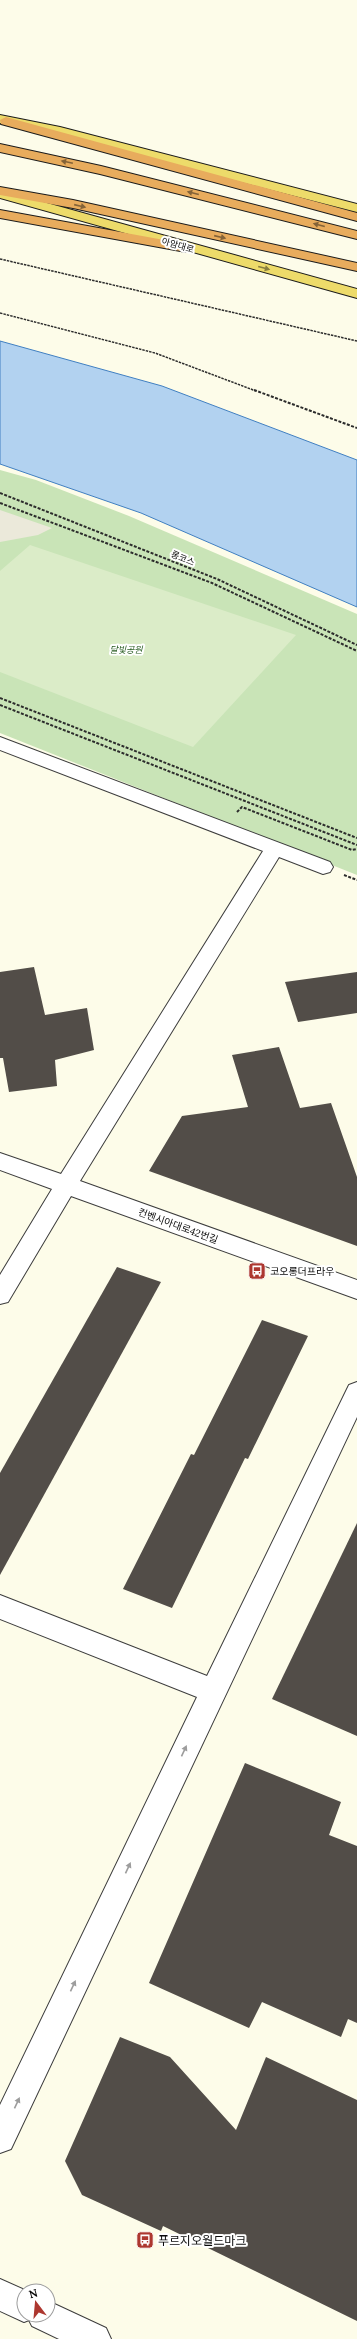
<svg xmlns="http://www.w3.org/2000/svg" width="357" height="2339" viewBox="0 0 357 2339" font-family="Lora,'Noto Sans KR',serif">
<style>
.green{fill:#c9e4b7}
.pitch{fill:#dbecc8}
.plaza{fill:#ebe9da}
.water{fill:#b2d2f0;stroke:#407fc1}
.building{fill:#524d48}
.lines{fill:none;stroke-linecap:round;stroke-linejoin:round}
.minor-casing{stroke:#3d3d3d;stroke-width:2}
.major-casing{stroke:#1b1b1b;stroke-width:2}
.highway-casing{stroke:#1b1b1b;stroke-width:2}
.path-far1{stroke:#2c2c2c;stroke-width:1.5;stroke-dasharray:2.5 1;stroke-linecap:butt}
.path{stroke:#2c2c2c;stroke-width:2;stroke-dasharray:3 1.5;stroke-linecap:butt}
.minor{fill:#fff;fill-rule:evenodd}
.major{fill:#eddb6a;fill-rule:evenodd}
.highway{fill:#e8ac5d;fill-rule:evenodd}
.oneway{fill:#846338}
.oneway2{fill:#877d3f}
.oneway3{fill:#9d9d9d}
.labels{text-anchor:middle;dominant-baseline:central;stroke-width:4;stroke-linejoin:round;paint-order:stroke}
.far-street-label{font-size:9px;fill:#0a0a0a;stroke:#fff}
.far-park-label{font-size:9px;font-style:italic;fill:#275b21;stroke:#fff}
.street-label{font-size:10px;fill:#0a0a0a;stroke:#fff}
.poi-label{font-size:10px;fill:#0a0a0a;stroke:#fff;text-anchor:start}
.near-poi-label{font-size:12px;fill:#0a0a0a;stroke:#fff;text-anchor:start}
</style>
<rect width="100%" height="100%" fill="#fdfce9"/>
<!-- green -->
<path class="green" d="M0,470L36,480L129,516L357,614V875L0,733Z"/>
<!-- pitch -->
<path class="pitch" d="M30,545L296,635L193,747L0,672V571Z"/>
<!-- plaza -->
<path class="plaza" d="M0,510L52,528L38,535L0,542Z"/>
<!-- water -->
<path class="water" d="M0,341L162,386L357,460V607L141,513L0,464Z"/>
<!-- building -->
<g class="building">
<path d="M34,967L45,1015L87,1008L94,1050L55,1060L57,1086L9,1092L3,1058H0V972Z"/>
<path d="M357,972V1013L298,1022L285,982Z"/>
<path d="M279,1047L300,1108L331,1103L357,1177V1246L149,1171L182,1116L248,1107L232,1055Z"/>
<path d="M117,1267L161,1282L0,1575V1473Z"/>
<path d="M262,1320L308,1336L248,1459L245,1458L172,1608L123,1589L191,1454L194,1455Z"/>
<path d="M357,1523V1736L272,1699Z"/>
<path d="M245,1763L341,1802L329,1835L357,1846V2023L348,2019L341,2037L262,2002L249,2028L149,1983Z"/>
<path d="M120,2037L170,2057L236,2130L266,2057L357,2100V2321L163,2226L161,2231L82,2195L65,2161Z"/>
</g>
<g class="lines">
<defs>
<g id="minor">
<path d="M0,737L330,862L333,867L330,872L323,874L279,857L80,1181L357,1280V1299L71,1196L8,1302L0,1304V1275L52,1189L0,1170V1153L61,1174L263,851L0,750Z"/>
<path d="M357,1382V1417L11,2149L0,2153V2105L197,1697L0,1619V1595L207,1676L349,1385Z"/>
<path d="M0,2279L27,2291H24V2315H48V2301L106,2328L111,2339H59L32,2326L29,2320L24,2322L0,2311Z"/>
</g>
<g id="major">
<path d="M0,115L60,127L357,204V212L59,135L0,123Z"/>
<path d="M0,190L357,289V298L0,198Z"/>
</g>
<g id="highway">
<path d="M6,117L357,213V221L1,124L0,120Z"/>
<path d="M0,144L101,166L357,231V239L100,174L0,152Z"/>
<path d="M0,187L73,200L357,263V271L73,208L0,195Z"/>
<path d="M0,210L186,244L193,248L186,252L0,218Z"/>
</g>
</defs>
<!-- minor casing -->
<use href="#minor" class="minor-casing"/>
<!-- major casing -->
<use href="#major" class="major-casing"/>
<!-- highway casing -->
<use href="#highway" class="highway-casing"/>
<!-- path-far1 -->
<g class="path-far1">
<path d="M0,259L357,341"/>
<path d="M0,313L155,353L256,391"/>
</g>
<!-- path -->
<g class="path">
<path d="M254,390L357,428"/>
<path d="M0,493L217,579L357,645"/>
<path d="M0,503L212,583L357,651"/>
<path d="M0,698L357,838"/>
<path d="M0,705L357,845"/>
<path d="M237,812L242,807L352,850L357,849"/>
<path d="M344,875L357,880"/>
</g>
<!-- minor -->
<use href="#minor" class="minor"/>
<!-- major -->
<use href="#major" class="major"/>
<!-- highway -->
<use href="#highway" class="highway"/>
</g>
<!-- one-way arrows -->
<defs><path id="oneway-solid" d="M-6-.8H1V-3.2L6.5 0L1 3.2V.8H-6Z"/></defs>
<g class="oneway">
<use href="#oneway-solid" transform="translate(67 162) rotate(-168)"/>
<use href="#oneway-solid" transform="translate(193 193) rotate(-166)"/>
<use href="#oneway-solid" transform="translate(80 206) rotate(13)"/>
<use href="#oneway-solid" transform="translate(319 225) rotate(-165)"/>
<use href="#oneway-solid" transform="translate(220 237) rotate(13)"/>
</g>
<use class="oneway2" href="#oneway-solid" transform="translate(264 268) rotate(15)"/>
<g class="oneway3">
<use href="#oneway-solid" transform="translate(184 1751) rotate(-65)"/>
<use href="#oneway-solid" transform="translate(128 1868) rotate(-65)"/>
<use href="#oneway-solid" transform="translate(73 1986) rotate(-65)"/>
<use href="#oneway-solid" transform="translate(17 2103) rotate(-65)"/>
</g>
<!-- icons -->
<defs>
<symbol id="bus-square" viewBox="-11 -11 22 22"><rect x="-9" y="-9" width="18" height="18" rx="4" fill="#ad372f" stroke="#fff"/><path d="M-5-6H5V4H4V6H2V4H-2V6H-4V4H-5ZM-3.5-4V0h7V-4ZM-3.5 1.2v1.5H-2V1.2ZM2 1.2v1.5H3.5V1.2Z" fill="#fff"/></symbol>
</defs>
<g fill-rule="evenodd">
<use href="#bus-square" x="247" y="1261" width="20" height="20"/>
<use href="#bus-square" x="135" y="2230" width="20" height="20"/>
</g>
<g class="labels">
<!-- far-street labels -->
<g class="far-street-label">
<text transform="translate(178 245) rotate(16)">아암대로</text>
<text transform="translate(183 558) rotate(22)">롱코스</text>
</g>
<!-- far-park labels -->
<g class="far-park-label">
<text x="126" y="649">달빛공원</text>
</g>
<!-- street labels -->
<g class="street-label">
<text transform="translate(178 1226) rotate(20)">컨벤시아대로42번길</text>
</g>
<!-- poi labels -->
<g class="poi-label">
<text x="270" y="1271">코오롱더프라우</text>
</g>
<!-- near-poi labels -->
<g class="near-poi-label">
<text x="158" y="2240">푸르지오월드마크</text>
</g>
</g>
<!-- north arrow -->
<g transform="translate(36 2303) rotate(344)"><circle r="19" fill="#ffffff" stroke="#9d9d9d"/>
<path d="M0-3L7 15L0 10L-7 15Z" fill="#ad372f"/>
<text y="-6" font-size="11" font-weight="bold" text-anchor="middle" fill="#0a0a0a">N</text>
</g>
</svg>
